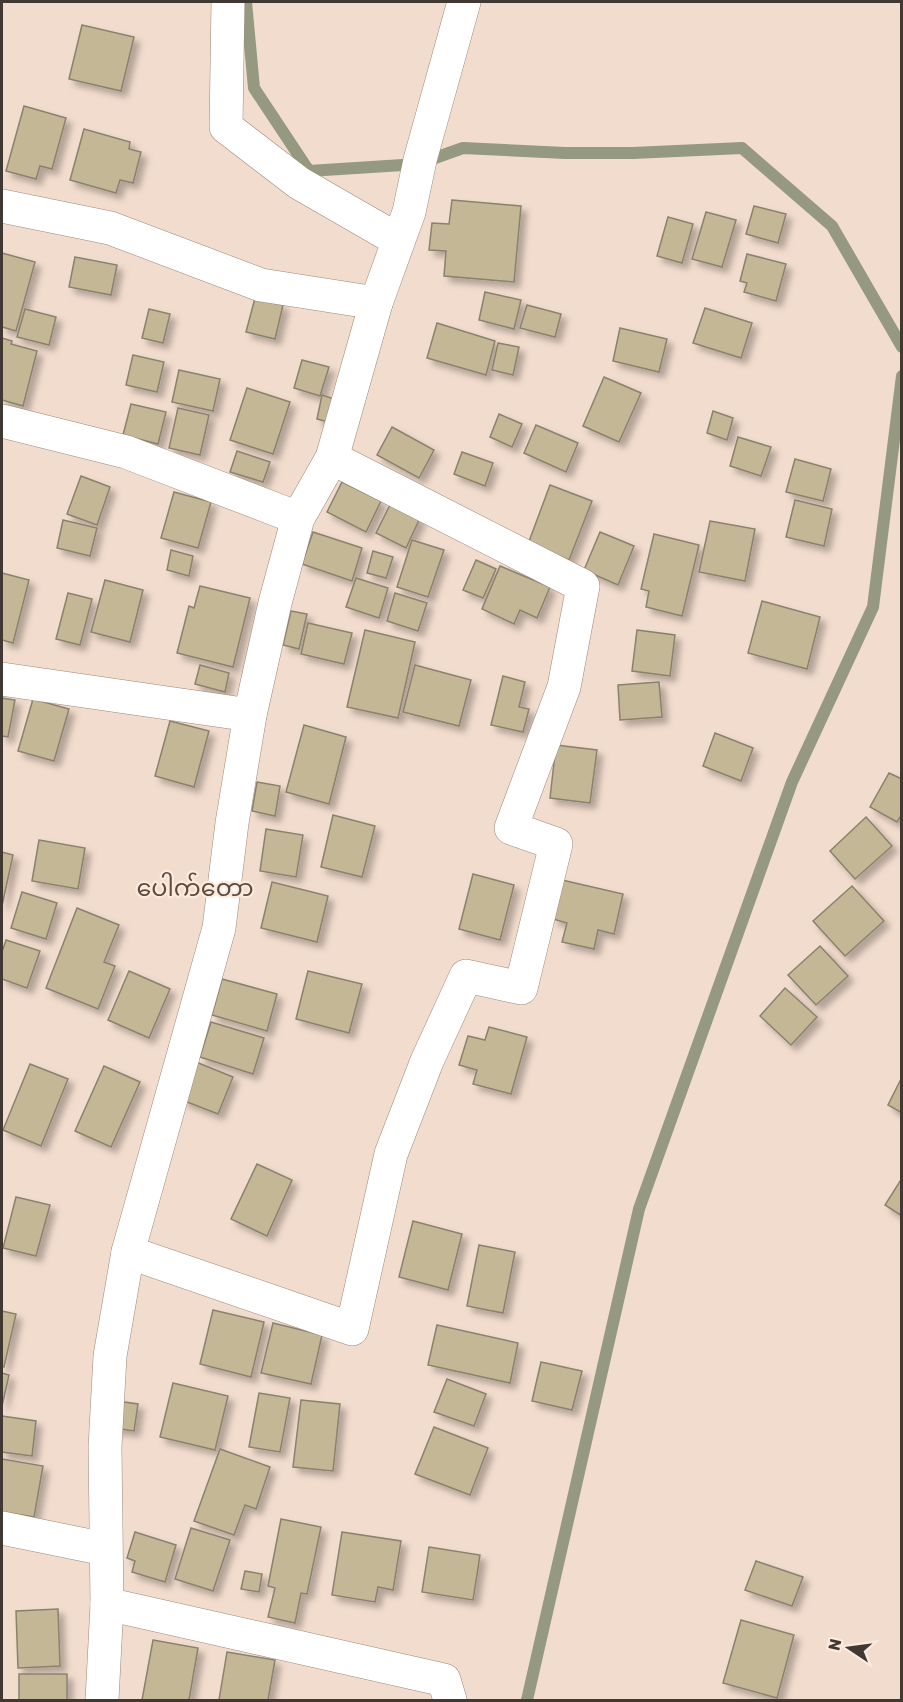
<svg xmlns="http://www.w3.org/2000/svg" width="903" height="1702" viewBox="0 0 903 1702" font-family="Rubik,'Noto Sans Myanmar',sans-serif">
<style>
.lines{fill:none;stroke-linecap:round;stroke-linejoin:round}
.stream{stroke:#959980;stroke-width:12}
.building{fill:#c4b795;stroke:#8a826d;stroke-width:1.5;filter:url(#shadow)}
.minor-casing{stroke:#9d897b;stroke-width:34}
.minor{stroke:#fff;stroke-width:33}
.labels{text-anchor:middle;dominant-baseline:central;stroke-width:4.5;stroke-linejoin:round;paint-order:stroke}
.quarter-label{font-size:24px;fill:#5c4b3e;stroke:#fceade}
</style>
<defs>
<filter id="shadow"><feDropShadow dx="5.5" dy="5.5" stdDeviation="3" flood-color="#0004"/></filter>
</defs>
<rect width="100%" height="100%" fill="#f2dccd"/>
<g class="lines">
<!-- stream -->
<g class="stream">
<path d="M246,2L254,88L309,171L418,164L463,148L565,153H633L742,148L832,226L902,347"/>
<path d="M527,1700L639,1209L792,782L873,607L902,376"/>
</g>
</g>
<!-- building -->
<g class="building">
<path d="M82,25L134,37L121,91L69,79Z"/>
<path d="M24,106L66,118L52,169L40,166L36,179L6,171Z"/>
<path d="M84,129L130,142L129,149L141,152L133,183L120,180L116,193L70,180Z"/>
<path d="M452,200L521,206L514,282L444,276L446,251L429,250L432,223L449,224Z"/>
<path d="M754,206L786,214L778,243L746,234Z"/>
<path d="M706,212L736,220L722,267L692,259Z"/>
<path d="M668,217L693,224L682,263L657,256Z"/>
<path d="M2,253L35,262L16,331L2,327Z"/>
<path d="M747,254L786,264L776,301L744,292L747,283L740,281Z"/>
<path d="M75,257L117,265L111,295L69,287Z"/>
<path d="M485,292L521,300L514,329L479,320Z"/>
<path d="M255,298L283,305L275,339L246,332Z"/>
<path d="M527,305L561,314L555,337L520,328Z"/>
<path d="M705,308L752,323L741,358L693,343Z"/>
<path d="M25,309L56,317L49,345L17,337Z"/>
<path d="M149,309L170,314L163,343L142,338Z"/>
<path d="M437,323L495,341L486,375L427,358Z"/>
<path d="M620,328L667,339L659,372L613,361Z"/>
<path d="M2,338L12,341L11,344L37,351L23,406L2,400Z"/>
<path d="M498,343L519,347L513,375L492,370Z"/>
<path d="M133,355L164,362L157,392L126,385Z"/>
<path d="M302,360L329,367L320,396L294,388Z"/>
<path d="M179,370L220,379L213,411L172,402Z"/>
<path d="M604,377L641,393L619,442L583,426Z"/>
<path d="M247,388L290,402L273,454L230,440Z"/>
<path d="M322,395L334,399L328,422L317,419Z"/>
<path d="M131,404L166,412L158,444L123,435Z"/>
<path d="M178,408L209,415L200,455L169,448Z"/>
<path d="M713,411L733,418L727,440L707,433Z"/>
<path d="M499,414L522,424L512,447L490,437Z"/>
<path d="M536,425L578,443L566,472L524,453Z"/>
<path d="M392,427L434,450L419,478L377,455Z"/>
<path d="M738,437L771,447L761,476L730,466Z"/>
<path d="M237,451L270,462L263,482L230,472Z"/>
<path d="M462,452L493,463L485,486L454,474Z"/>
<path d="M795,459L831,469L823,501L786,492Z"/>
<path d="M81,476L110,487L97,525L67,514Z"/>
<path d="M342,482L381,501L366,532L327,512Z"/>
<path d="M550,485L592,501L569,560L528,544Z"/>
<path d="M174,492L211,502L198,548L161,538Z"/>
<path d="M795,500L832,509L824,546L786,537Z"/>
<path d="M391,503L420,518L406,548L376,533Z"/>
<path d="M63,520L97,528L90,556L57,548Z"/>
<path d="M710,521L755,529L745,581L699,572Z"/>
<path d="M313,532L362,548L352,581L302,564Z"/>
<path d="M600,532L634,546L618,585L584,570Z"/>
<path d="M654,534L699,545L682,616L646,607L649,591L641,589Z"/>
<path d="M412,540L444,550L428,597L397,587Z"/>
<path d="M171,550L193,556L189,576L167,570Z"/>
<path d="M373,551L393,557L386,578L367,573Z"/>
<path d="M476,560L496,569L483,598L463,590Z"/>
<path d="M500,566L550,587L537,618L520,610L514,624L482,609Z"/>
<path d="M2,573L29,580L13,643L2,640Z"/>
<path d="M356,578L388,588L379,618L346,607Z"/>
<path d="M105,580L143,590L130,642L91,632Z"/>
<path d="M200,586L250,598L233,667L177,653L189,606L194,608Z"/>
<path d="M68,593L92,599L80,645L56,639Z"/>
<path d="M395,593L427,603L418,631L387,621Z"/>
<path d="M762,601L820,617L807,669L748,653Z"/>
<path d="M291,611L307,614L299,649L283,645Z"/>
<path d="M308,623L352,633L344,664L301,654Z"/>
<path d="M365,630L415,642L398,718L347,707Z"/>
<path d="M637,630L675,635L670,676L632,671Z"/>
<path d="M200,665L229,673L225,692L195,684Z"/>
<path d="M415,665L471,680L459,726L403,712Z"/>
<path d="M503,676L525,682L519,707L529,709L523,732L491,725Z"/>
<path d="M659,682L662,717L620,720L618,685Z"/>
<path d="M2,698L15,700L8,737L2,736Z"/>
<path d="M33,699L69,709L54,761L18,751Z"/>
<path d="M170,721L209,731L194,787L155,776Z"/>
<path d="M304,725L346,737L329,804L286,792Z"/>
<path d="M715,733L753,748L741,781L703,766Z"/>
<path d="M556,745L597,750L590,803L550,798Z"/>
<path d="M889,773L902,779V814L897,822L870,807Z"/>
<path d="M257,782L280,786L275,816L252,811Z"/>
<path d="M333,815L375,826L362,877L321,867Z"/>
<path d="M866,817L892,846L855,879L830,851Z"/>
<path d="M266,829L303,835L296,877L260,871Z"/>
<path d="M39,840L85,848L78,889L32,881Z"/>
<path d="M2,852L13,855L2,906Z"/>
<path d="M473,874L514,885L500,940L459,929Z"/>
<path d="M562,880L623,894L614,934L598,930L594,949L562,942L567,923L553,919Z"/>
<path d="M272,882L328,896L317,942L261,928Z"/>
<path d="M852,886L884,921L845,956L813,921Z"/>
<path d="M22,892L57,903L46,939L11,928Z"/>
<path d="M77,908L119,925L104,962L115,966L98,1009L46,988Z"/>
<path d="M6,940L40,951L27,988L2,979V952Z"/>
<path d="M820,946L848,976L816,1005L788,975Z"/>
<path d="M129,971L170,989L149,1038L108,1020Z"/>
<path d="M308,971L362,984L349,1033L296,1019Z"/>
<path d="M222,979L277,994L267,1031L212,1015Z"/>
<path d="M785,988L817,1017L791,1045L760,1016Z"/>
<path d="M211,1022L264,1038L253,1074L200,1057Z"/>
<path d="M489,1027L527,1037L511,1094L473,1084L477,1070L459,1065L468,1036L485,1040Z"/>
<path d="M196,1062L233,1077L218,1114L182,1100Z"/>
<path d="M30,1064L68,1079L41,1146L3,1130Z"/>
<path d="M104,1066L140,1082L111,1147L75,1131Z"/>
<path d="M901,1079H902V1113L888,1105Z"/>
<path d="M257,1164L292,1180L267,1236L231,1219Z"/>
<path d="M902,1178V1216L885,1205Z"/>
<path d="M16,1197L50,1205L36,1256L3,1248Z"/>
<path d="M413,1221L462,1234L448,1290L399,1277Z"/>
<path d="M479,1245L515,1252L503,1313L467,1306Z"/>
<path d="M213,1310L264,1322L251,1377L200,1364Z"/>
<path d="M2,1311L16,1314L4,1367L2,1366Z"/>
<path d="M273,1323L322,1335L311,1384L261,1373Z"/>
<path d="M437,1325L518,1343L510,1383L428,1365Z"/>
<path d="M541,1362L582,1371L572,1410L532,1401Z"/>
<path d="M2,1373L9,1375L2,1406Z"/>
<path d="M447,1379L486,1394L474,1426L434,1412Z"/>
<path d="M173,1383L228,1396L215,1450L160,1437Z"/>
<path d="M259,1393L290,1398L280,1452L249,1447Z"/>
<path d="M110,1400L138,1404L134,1431L107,1427Z"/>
<path d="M301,1400L340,1404L333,1471L293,1467Z"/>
<path d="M2,1416L36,1421L32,1456L2,1452Z"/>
<path d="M434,1427L488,1448L470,1495L415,1474Z"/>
<path d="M220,1449L270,1467L256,1509L245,1505L234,1535L194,1521Z"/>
<path d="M2,1459L43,1466L34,1517L2,1512Z"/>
<path d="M281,1519L321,1527L307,1594L301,1593L295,1623L268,1617L275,1588L268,1586Z"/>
<path d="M191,1528L230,1540L213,1591L175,1579Z"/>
<path d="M135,1532L176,1545L165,1582L132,1572L135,1561L127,1558Z"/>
<path d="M342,1532L401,1541L393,1590L378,1587L375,1602L332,1595Z"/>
<path d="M429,1547L480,1555L473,1600L422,1592Z"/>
<path d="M756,1561L803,1577L792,1606L745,1590Z"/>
<path d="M245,1571L262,1574L259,1592L241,1589Z"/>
<path d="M58,1609L60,1666L18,1668L16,1611Z"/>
<path d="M741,1620L794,1635L777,1698L723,1683Z"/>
<path d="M153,1640L198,1648L189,1700H142Z"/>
<path d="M227,1652L275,1660L268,1700H219Z"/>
<rect x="19" y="1674" width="48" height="26"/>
</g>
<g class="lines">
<defs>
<g id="minor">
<path d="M228,2L226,127L299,183L398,240"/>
<path d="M2,206L110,228L261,285L376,303"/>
<path d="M2,421L126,452L298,518"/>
<path d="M2,679L250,715"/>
<path d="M128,1252L352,1329L391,1154L427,1061L466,976L521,988L556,844L511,828L564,687L583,586L332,458"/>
<path d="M2,1528L105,1549"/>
<path d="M107,1604L444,1680L450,1700"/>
<path d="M102,1700L107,1604L105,1447L110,1356L128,1252L219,928L232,823L250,715L275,603L298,518L332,458L376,303L409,212L420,160L464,2"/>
</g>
</defs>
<!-- minor casing -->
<use href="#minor" class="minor-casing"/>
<!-- minor -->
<use href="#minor" class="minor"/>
</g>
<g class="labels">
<!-- quarter labels -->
<g class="quarter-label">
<text x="195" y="888">ပေါက်တော</text>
</g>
</g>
<!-- border -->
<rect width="903" height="1702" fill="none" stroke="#403832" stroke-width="6"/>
<!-- north arrow -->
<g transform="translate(849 1648) rotate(283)" stroke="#fceade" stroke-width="4.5" paint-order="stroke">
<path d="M0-4.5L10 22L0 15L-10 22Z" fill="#403832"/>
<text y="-9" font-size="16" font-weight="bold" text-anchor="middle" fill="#403832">N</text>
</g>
</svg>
